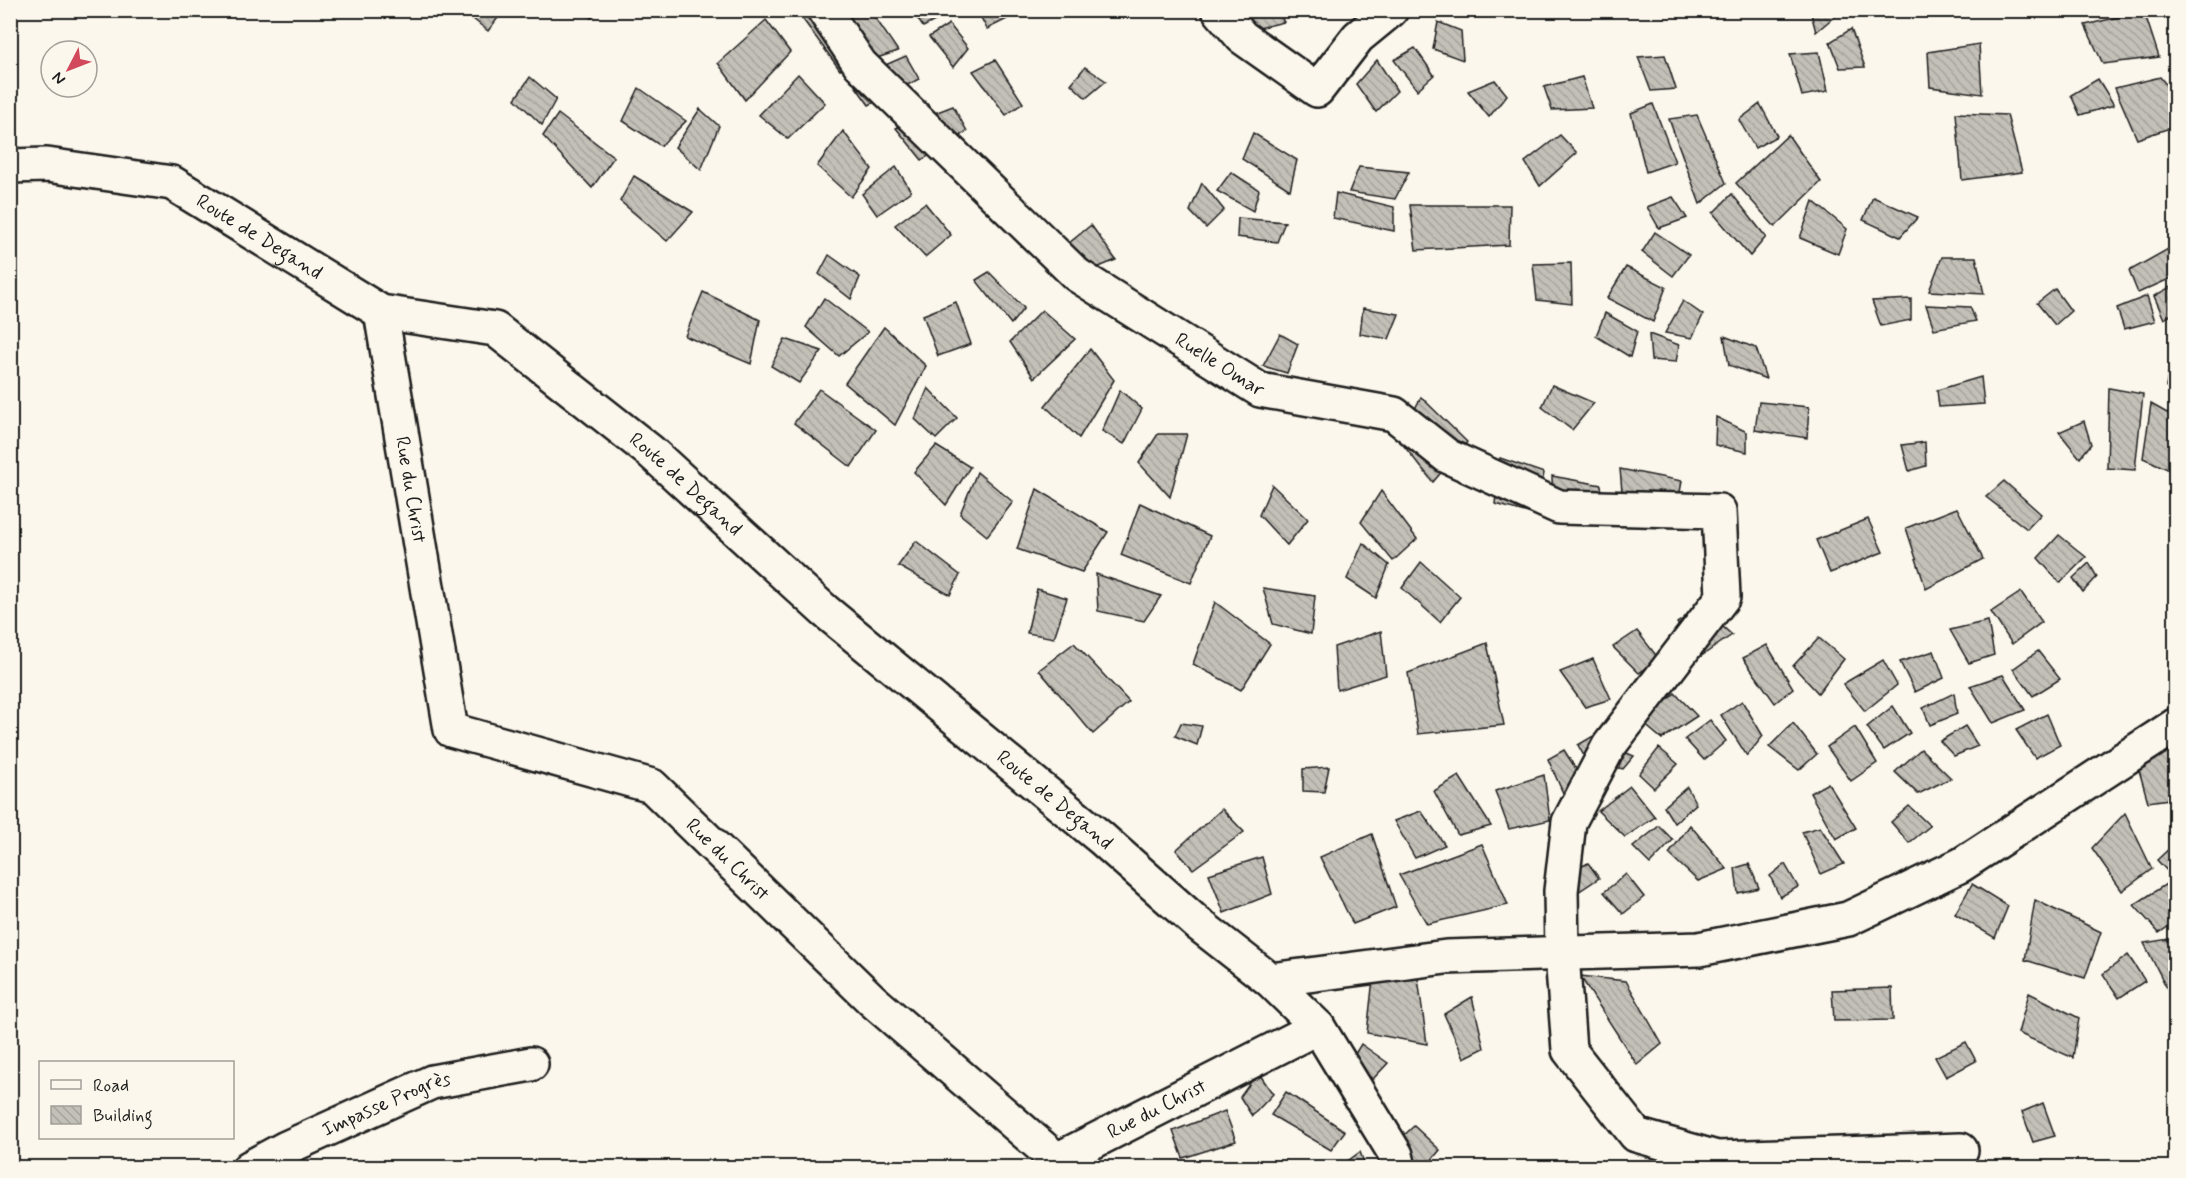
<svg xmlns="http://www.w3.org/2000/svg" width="2186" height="1178" viewBox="0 0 2186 1178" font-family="Mynerve,sans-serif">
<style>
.building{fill:url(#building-back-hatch);stroke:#1c1c1c;stroke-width:1.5}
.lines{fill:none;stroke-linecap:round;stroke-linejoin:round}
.street-casing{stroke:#1c1c1c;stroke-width:38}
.street{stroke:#fbf7ec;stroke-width:33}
.labels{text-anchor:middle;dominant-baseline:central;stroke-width:6;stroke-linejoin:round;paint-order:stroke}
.street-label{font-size:20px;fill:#1c1c1c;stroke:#fbf7ec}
</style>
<defs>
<pattern id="building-back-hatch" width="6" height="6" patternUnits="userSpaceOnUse" patternTransform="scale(1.5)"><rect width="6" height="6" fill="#c3c0b8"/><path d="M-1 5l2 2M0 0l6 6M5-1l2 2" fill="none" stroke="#a7a49e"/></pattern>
</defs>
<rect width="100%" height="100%" fill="#fbf7ec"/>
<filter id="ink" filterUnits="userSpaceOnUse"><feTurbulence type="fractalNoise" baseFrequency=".0167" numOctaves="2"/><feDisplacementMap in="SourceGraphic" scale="12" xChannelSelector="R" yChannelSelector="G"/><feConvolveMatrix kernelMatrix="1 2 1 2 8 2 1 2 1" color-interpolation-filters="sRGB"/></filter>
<g filter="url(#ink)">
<!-- building -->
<g class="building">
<path d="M462,10H504L488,31Z"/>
<path d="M587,10H602L591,18Z"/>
<path d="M796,10H870L898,51L840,70Z"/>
<path d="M912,10H942L945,16L923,27Z"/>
<path d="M977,10H1018L1019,13L987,29Z"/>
<path d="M1235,10H1277L1284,22L1246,31Z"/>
<path d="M1810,10H1840L1841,11L1816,32Z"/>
<path d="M1855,10H1894V14H1856Z"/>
<path d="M2144,11L2159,57L2103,64L2085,25Z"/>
<path d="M766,20L790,52L745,100L718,63Z"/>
<path d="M1438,22L1461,31L1463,60L1433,49Z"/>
<path d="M949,24L968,48L953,67L929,37Z"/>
<path d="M1851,29L1865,67L1840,68L1830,42Z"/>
<path d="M1979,44L1982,94L1930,87L1928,52Z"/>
<path d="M1415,48L1434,75L1417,90L1394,60Z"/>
<path d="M1819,52L1828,91L1802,96L1790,54Z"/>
<path d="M1665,55L1676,89L1651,91L1638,57Z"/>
<path d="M906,56L919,79L869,105L851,80Z"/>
<path d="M995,60L1023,103L1006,115L973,71Z"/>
<path d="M1377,60L1397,91L1376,112L1356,84Z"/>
<path d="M1085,67L1106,81L1086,98L1071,84Z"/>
<path d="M798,74L825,103L788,139L759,115Z"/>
<path d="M530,77L556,99L542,125L515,99Z"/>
<path d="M1582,77L1592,108L1552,110L1544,87Z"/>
<path d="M2160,77L2176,97V126L2137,139L2115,88Z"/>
<path d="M2098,79L2114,105L2080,115L2071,95Z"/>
<path d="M1495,80L1507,95L1489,117L1468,91Z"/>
<path d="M639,88L686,121L661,146L623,121Z"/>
<path d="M1653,104L1675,162L1646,172L1631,113Z"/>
<path d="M1760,104L1777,136L1755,148L1739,120Z"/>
<path d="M953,106L967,131L922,160L896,128Z"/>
<path d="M700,109L719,126L701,170L675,147Z"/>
<path d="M1956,113L2007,115L2022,172L1962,180Z"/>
<path d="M558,114L614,157L592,188L543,136Z"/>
<path d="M1697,115L1726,183L1700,204L1669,119Z"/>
<path d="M843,131L872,169L851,197L817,166Z"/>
<path d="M1253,133L1297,160L1290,190L1242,159Z"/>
<path d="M1560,135L1577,153L1540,186L1525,162Z"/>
<path d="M1788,135L1821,182L1775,227L1736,183Z"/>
<path d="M896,167L911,191L877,215L862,194Z"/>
<path d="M1359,167L1409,172L1395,199L1349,192Z"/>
<path d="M1231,172L1259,190L1253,211L1217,191Z"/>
<path d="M634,176L693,212L667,241L620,201Z"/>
<path d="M1202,183L1224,210L1206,228L1190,211Z"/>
<path d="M1336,193L1394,207V231L1333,218Z"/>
<path d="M1732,194L1766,237L1750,256L1713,213Z"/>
<path d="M1673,197L1687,218L1659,228L1647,207Z"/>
<path d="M1873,197L1918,217L1900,237L1863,220Z"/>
<path d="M1813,201L1847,229L1838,254L1800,238Z"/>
<path d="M925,203L951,235L925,257L895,225Z"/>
<path d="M1410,205H1510L1509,245L1416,250Z"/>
<path d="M1238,218L1285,222L1277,242L1237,237Z"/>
<path d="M1091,225L1116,260L1087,272L1068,244Z"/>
<path d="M1655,232L1689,255L1673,276L1642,252Z"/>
<path d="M2170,248L2176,260V276L2138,293L2129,271Z"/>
<path d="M829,255L860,277L851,299L819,274Z"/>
<path d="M1942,257H1976L1984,294L1929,291Z"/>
<path d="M1571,263L1572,304L1537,300L1533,264Z"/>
<path d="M1626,267L1666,287L1653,322L1607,298Z"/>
<path d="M989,272L1024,308L1011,324L976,280Z"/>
<path d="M2176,284V312L2164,319L2154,296Z"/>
<path d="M2055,289L2071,311L2055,325L2037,303Z"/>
<path d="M703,292L760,320L751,364L685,336Z"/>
<path d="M2147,296L2155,321L2124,329L2117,308Z"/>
<path d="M824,298L868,332L839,356L806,327Z"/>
<path d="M1911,299V320L1881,326L1872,301Z"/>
<path d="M1683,301L1703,315L1692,338L1665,333Z"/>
<path d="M956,302L971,344L938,356L923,315Z"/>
<path d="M1926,305L1970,307L1976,321L1934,329Z"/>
<path d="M1363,308L1399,314L1389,339L1360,334Z"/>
<path d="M1042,310L1075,339L1034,378L1010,342Z"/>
<path d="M1605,313L1637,331L1630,357L1596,336Z"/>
<path d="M884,327L926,366L895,425L845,383Z"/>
<path d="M1280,334L1298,344L1287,373L1263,366Z"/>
<path d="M1649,334L1679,345L1676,362L1651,360Z"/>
<path d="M1724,336L1756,348L1766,379L1729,365Z"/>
<path d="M785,339L822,351L799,383L771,366Z"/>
<path d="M1090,349L1114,380L1079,438L1045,406Z"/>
<path d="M2172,353H2176V389L2166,387Z"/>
<path d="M1981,377L1984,404L1939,407L1937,390Z"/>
<path d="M1552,385L1594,403L1572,430L1542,407Z"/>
<path d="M928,388L957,418L936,439L915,419Z"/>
<path d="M2109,388L2143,394L2135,470L2107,468Z"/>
<path d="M819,389L876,430L851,467L794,423Z"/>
<path d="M1120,390L1142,409L1124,444L1102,431Z"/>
<path d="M1421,397L1467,442L1433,482L1399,440Z"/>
<path d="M1759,402L1809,407L1807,438L1755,430Z"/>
<path d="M2151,404L2176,418V461L2170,470L2143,458Z"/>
<path d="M1716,417L1747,432V452L1715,445Z"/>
<path d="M2084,421L2091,444L2080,458L2059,432Z"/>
<path d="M1158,434H1187L1170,497L1139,463Z"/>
<path d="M1925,442L1926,466L1909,471L1902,445Z"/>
<path d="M936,446L970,467L946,505L914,472Z"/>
<path d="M1500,458L1544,473L1536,515L1495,504Z"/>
<path d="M1620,469L1682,481L1675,520L1625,524Z"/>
<path d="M977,472L1013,502L987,536L960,514Z"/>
<path d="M1552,476L1601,485L1605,520L1553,519Z"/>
<path d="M2004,481L2041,514L2027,529L1986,497Z"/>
<path d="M1272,485L1308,519L1287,545L1259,515Z"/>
<path d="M1037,489L1108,532L1082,572L1017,549Z"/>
<path d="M1381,491L1417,539L1393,561L1361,522Z"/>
<path d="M1140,503L1210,536L1191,583L1121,555Z"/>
<path d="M1957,508L1983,559L1926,589L1906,528Z"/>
<path d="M1868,519L1883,552L1830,573L1816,540Z"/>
<path d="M2059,535L2086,557L2060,583L2038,558Z"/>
<path d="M916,541L960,575L950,595L898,566Z"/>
<path d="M1363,543L1389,565L1376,598L1347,579Z"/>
<path d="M1421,562L1460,597L1440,622L1402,588Z"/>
<path d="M2089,563L2097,577L2083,592L2073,578Z"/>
<path d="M1096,574L1161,596L1144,621L1098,611Z"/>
<path d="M1263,588L1315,596L1311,634L1273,624Z"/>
<path d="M1037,589L1067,598L1054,638L1027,633Z"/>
<path d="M2021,592L2042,622L2012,644L1991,612Z"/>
<path d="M1215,602L1270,644L1241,690L1193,664Z"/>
<path d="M1701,607L1732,635L1700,657L1677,623Z"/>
<path d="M1988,621L1994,655L1969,663L1950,630Z"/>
<path d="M1381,631L1386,675L1337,690L1334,647Z"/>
<path d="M1637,631L1659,659L1639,673L1613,647Z"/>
<path d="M1819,638L1844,659L1818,693L1793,666Z"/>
<path d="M1074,643L1129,702L1093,734L1039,670Z"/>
<path d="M1487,643L1504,725L1418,734L1408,673Z"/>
<path d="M1767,645L1793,688L1775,703L1743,658Z"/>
<path d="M1934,651L1944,678L1915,692L1900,662Z"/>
<path d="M2038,651L2060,679L2033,696L2013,669Z"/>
<path d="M1593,659L1611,699L1585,707L1560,672Z"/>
<path d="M1883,660L1897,685L1865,711L1843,684Z"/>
<path d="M2003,675L2025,710L1993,723L1970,686Z"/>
<path d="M1675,693L1697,716L1662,739L1643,723Z"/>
<path d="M1954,693L1957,714L1930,725L1923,708Z"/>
<path d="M1742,701L1763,736L1747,756L1721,715Z"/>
<path d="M1893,706L1910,733L1884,750L1867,727Z"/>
<path d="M2047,714L2060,745L2035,758L2016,730Z"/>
<path d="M1710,720L1726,741L1704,760L1685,739Z"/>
<path d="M1181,723L1202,726L1197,745L1175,736Z"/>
<path d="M1793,723L1817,754L1799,770L1769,747Z"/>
<path d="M1965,726L1978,746L1954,756L1940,741Z"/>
<path d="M1855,727L1877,763L1851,781L1827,747Z"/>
<path d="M1595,735L1600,746L1588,763L1578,745Z"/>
<path d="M1659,748L1678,764L1654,788L1639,774Z"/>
<path d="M1921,749L1951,778L1918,794L1895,772Z"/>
<path d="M1564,750L1581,777L1563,793L1548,759Z"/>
<path d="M2174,750L2176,798L2148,802L2135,756Z"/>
<path d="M1622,751L1634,756L1623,769L1611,766Z"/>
<path d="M1329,767L1324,792L1303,791V769Z"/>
<path d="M1544,775L1550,820L1509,829L1495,791Z"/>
<path d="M1459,776L1491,826L1458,835L1434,791Z"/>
<path d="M1828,783L1856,828L1836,839L1810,793Z"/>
<path d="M1630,786L1655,817L1625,837L1598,811Z"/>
<path d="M1687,787L1696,804L1674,823L1664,807Z"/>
<path d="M1909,806L1930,826L1909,843L1891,822Z"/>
<path d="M1222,809L1244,832L1193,869L1176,850Z"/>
<path d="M1421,811L1445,845L1415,858L1394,821Z"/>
<path d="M2125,813L2152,869L2122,891L2092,848Z"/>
<path d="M1690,825L1727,869L1698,881L1669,854Z"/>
<path d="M1659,826L1673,840L1650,864L1633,847Z"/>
<path d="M1820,827L1844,864L1821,874L1802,832Z"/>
<path d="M1372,834L1396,907L1353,924L1320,857Z"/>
<path d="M1482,844L1508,905L1427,924L1399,875Z"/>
<path d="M2173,845L2176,848L2173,877L2157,860Z"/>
<path d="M1262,857L1272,894L1224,913L1209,874Z"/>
<path d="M1588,863L1599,878L1575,894L1563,877Z"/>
<path d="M1749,864L1759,888L1738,893L1735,868Z"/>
<path d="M1785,864L1798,887L1780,897L1770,876Z"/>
<path d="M1626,874L1644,897L1623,914L1604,892Z"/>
<path d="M2169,882L2176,898V921L2159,933L2134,905Z"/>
<path d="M1972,884L2008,906L1995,938L1955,914Z"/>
<path d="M2035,900L2101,932L2085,978L2025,960Z"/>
<path d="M2175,938L2176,941V1006L2144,943Z"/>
<path d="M2128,955L2145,981L2119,998L2103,974Z"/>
<path d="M1417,971L1427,1044L1367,1033L1373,979Z"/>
<path d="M1580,976L1626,981L1662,1044L1637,1065Z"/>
<path d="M1892,988L1893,1020L1834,1021L1832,990Z"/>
<path d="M2029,993L2079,1018L2073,1058L2018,1033Z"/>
<path d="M1472,997L1484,1048L1464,1058L1444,1014Z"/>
<path d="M1966,1042L1976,1061L1946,1077L1935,1057Z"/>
<path d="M1361,1044L1388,1063L1373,1079L1350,1062Z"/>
<path d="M1258,1072L1273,1094L1252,1116L1240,1097Z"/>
<path d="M1286,1092L1345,1131L1331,1150L1271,1115Z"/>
<path d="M2043,1103L2055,1136L2033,1142L2022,1112Z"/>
<path d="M1225,1111L1236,1141L1183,1158L1173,1131Z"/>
<path d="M1414,1126L1440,1150L1425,1168H1421L1400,1139Z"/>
<path d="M1360,1152L1366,1168H1347L1345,1163Z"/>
</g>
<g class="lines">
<defs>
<g id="street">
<path id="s1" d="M824,10L860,64L1077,275L1260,390L1394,414L1447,456L1559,507L1719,511L1723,597L1609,746L1569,822L1561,891L1562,954L1569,1050L1636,1135L1717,1158L1961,1150"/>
<path d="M1219,10L1242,37L1317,90L1358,37L1391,10"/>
<path id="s2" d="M10,166L47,165L172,183L381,312L495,329L651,452L825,611L1101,838L1197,923L1270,980L1318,1027L1396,1155L1399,1168"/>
<path id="s3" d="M381,312L451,730L652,786L872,1000L1057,1160L1318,1027"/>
<path d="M1270,980L1446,957L1699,949L1848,919L1961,865L2176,725"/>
<path id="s4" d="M249,1168L286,1148L432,1082L531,1064"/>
</g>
</defs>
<!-- street casing -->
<use href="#street" class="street-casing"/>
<!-- street -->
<use href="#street" class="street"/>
</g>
</g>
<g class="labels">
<!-- street labels -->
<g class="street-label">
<text stroke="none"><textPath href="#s2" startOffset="266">Route de Degand</textPath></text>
<text stroke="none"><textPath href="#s1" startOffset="536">Ruelle Omar</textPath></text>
<text stroke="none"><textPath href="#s2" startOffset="770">Route de Degand</textPath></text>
<text stroke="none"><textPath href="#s3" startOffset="180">Rue du Christ</textPath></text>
<text stroke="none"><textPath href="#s2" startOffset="1256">Route de Degand</textPath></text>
<text stroke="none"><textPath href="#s3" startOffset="738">Rue du Christ</textPath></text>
<text stroke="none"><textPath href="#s4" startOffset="152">Impasse Progrès</textPath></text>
<text stroke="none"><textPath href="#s3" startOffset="1296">Rue du Christ</textPath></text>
</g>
</g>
<!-- margin -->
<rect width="2186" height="1178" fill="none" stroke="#fbf7ec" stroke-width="36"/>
<rect x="18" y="18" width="2150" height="1142" fill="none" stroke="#1c1c1c" stroke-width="2" filter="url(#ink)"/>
<!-- legend -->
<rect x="39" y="1061" width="195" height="78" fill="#fbf7ec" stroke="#a29f99" stroke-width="1.5"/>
<rect x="51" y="1080" width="30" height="9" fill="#fbf7ec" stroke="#a29f99" stroke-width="1.5"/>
<text x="93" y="1091" font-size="18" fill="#1c1c1c">Road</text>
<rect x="51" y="1106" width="30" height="18" fill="url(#building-back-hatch)" stroke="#a29f99" stroke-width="1.5"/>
<text x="93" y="1121" font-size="18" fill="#1c1c1c">Building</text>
<!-- north arrow -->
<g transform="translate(69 69) rotate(228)"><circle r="28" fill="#fbf7ec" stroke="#a29f99" stroke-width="1.5"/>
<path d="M0-4.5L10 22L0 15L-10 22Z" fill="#d1495b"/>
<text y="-9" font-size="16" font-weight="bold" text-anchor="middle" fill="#1c1c1c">N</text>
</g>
</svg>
